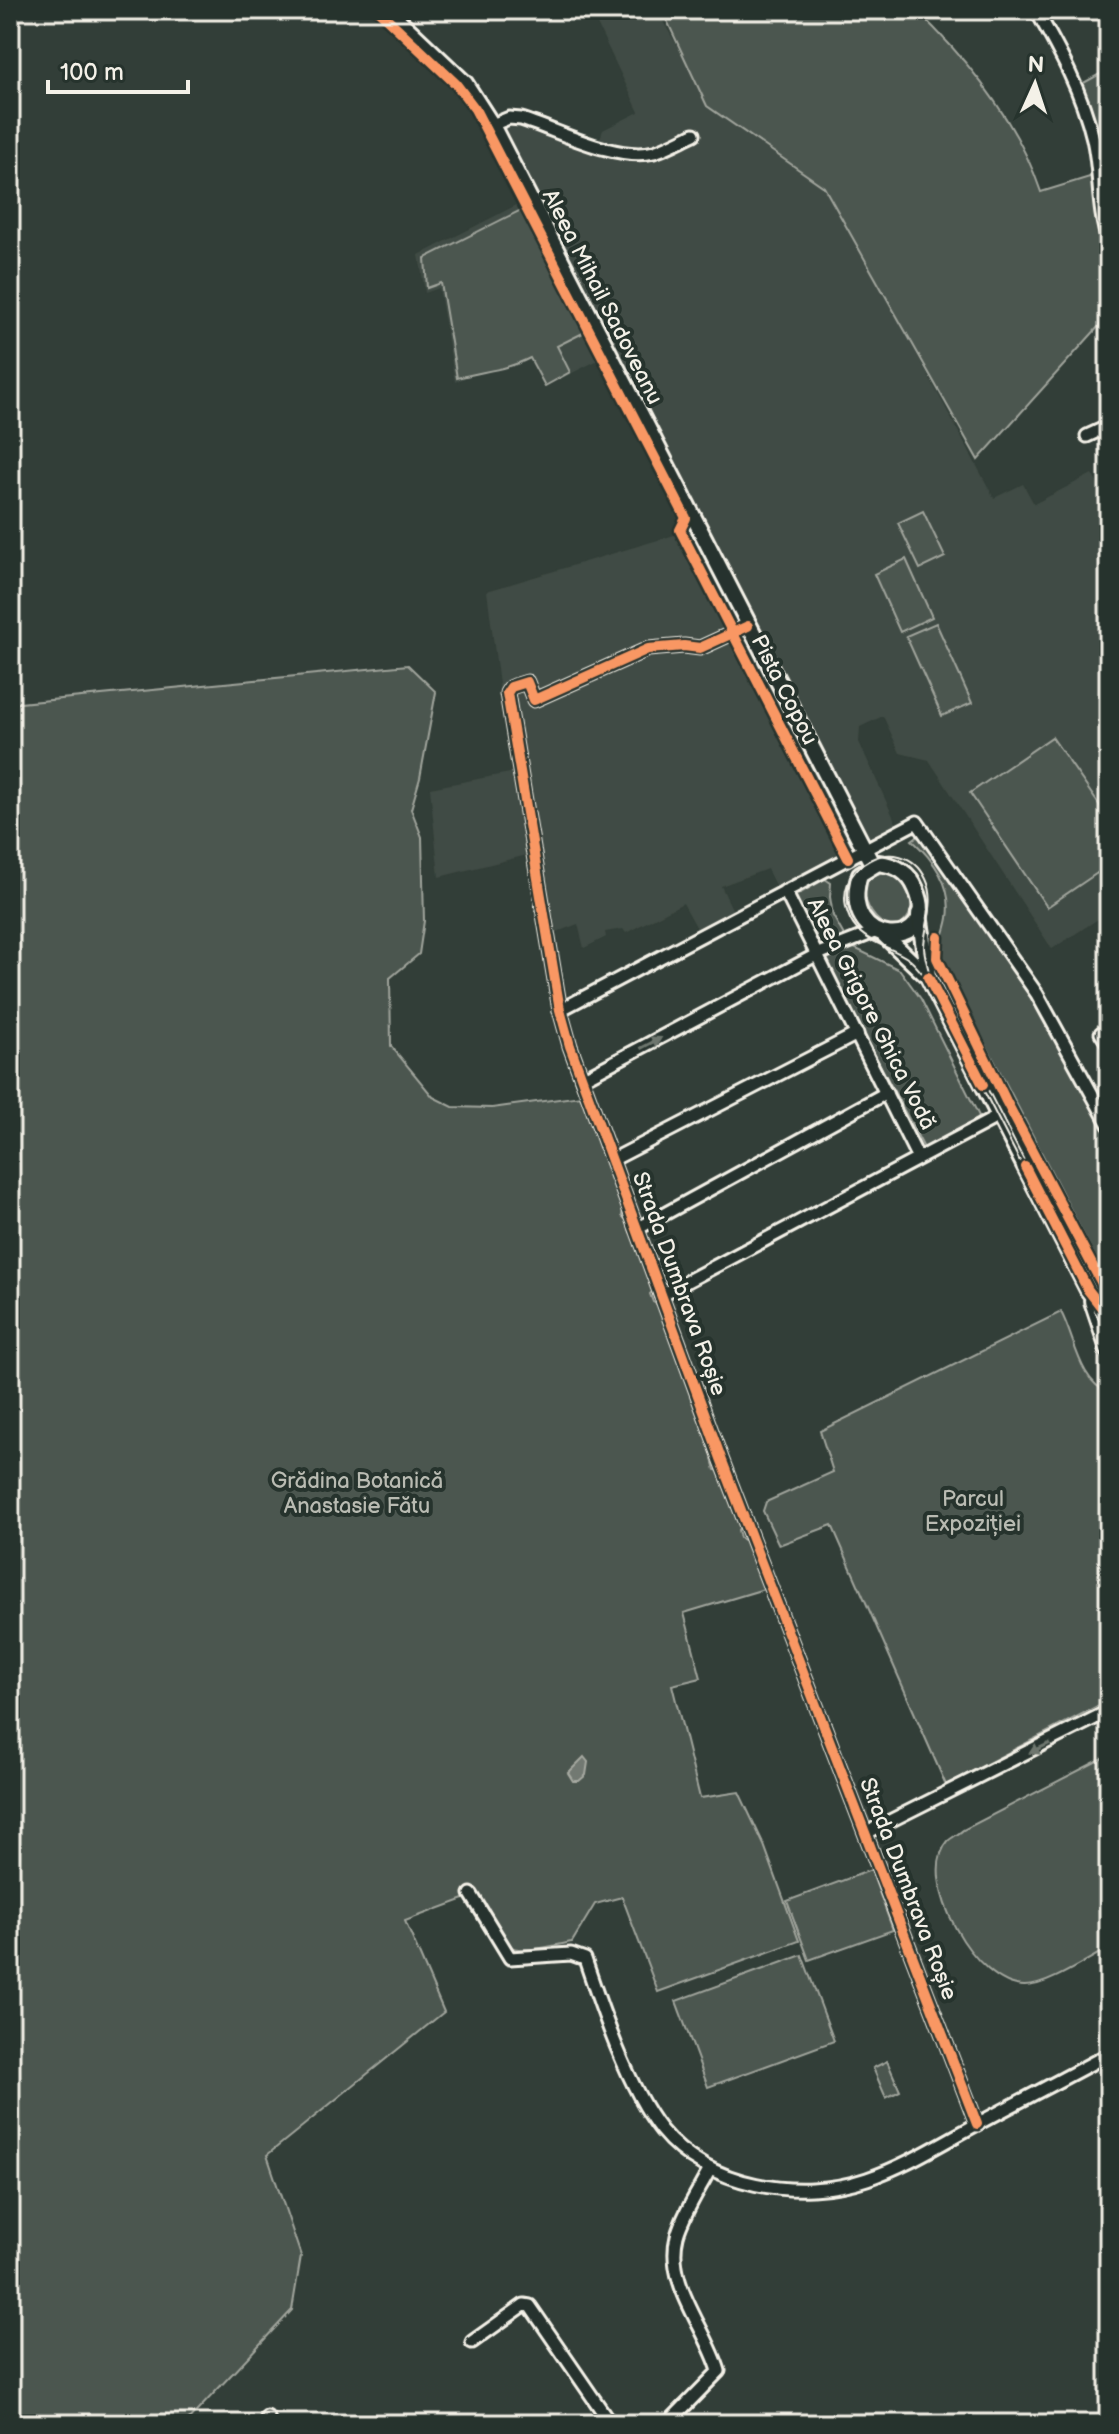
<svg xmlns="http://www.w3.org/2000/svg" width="1119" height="2434" viewBox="0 0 1119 2434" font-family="'Balsamiq Sans',sans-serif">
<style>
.built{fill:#404b44}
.green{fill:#4c564f;stroke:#a0a49c;stroke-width:2}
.water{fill:#727972;stroke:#a6a9a1;stroke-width:2}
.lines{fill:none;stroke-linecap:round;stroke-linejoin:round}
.minor-casing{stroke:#f4f1e8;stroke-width:17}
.major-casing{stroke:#f4f1e8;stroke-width:20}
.minor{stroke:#26332d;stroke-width:11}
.major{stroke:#26332d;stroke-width:14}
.tram{stroke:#f4f1e8;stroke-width:2}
.cycleway-casing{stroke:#26332d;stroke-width:15}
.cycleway{stroke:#f99763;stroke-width:10}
.oneway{fill:#6e766e}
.labels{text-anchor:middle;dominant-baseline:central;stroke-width:8;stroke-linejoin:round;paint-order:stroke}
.street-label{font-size:22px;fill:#f4f1e8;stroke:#26332d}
.park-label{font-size:22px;fill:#b9bbb2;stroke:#26332d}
</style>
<rect width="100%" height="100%" fill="#323e38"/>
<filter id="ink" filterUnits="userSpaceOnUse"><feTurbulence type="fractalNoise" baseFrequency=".0125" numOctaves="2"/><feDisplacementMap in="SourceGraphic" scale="16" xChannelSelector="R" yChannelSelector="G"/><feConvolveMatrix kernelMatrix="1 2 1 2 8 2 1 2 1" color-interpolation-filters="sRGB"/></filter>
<g filter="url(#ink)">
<!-- built -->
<path class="built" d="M578,10H656L711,102L827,187L994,498L1023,484L1034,504L1092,474L1109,504V573L1107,576L1109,592V912L1052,949L929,760L900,753L883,716L860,727L859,742L897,825L777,889L767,869L721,886L733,911L698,930L683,903L626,933L623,929L605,932L606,937L584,948L578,924L554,933L539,852L439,877L430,788L526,770L513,694L500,692L487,591L678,534L706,520L618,350L544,387L529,358L484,370L455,382L439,288L425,293L419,255L538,194L498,116L521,112L599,141L603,130L639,112L594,18L585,22Z"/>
<!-- green -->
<g class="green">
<path d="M662,10H916C968,60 1018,123 1041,192L1096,175L1102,229L1109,250V315L978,460L824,187L707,106Z"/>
<path d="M1109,69V127L1094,134L1078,86Z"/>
<path d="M523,209L585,332L557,346L570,372L545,386L530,358C507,370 482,371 457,378L441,283L427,288L425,258Z"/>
<path d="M923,511L945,557L920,569L898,523Z"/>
<path d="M906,559L932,617L900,632L874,574Z"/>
<path d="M936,623L972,703L942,716L906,636Z"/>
<path d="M408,665L436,692L420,778L411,809L422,837L424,921L419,954L390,978L391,1046L433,1097L453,1107L492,1108L581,1096L623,1210L622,1216L627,1221L653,1291L650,1294L653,1302L658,1305L714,1458L712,1459L715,1470L720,1471L741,1525L738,1530L740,1538L746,1541L764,1589L684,1613L701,1678L672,1685L700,1798L739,1792L764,1845L799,1941L658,1992L622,1897L595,1904L572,1942C555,1945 523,1955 507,1945C496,1938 483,1907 475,1895L405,1921L444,2012L267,2155L301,2256L292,2310L185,2424H10V704Z"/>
<path d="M1052,737L1109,819V865L1047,907L970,793Z"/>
<path d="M916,837L925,838L1038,1000L1109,1138V1284L940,955C940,941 946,931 948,918C953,886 934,860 912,840Z"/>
<path d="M886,872C905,879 921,905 904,922C881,945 839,877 886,872Z"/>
<path d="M825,879L831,883L830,897L833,916L850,946L900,970L921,999L979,1116L978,1120L925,1150L792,898Z"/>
<path d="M1061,1312C1075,1338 1079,1382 1109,1393V1700L946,1785L832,1525L779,1545L763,1511L766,1502L833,1472L820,1431Z"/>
<path d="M1109,1755V1948C1088,1959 1048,1986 1025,1986C976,1987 915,1879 948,1841C952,1837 959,1834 963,1830Z"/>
<path d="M871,1870L893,1930L809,1960L787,1901Z"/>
<path d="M802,1955L834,2041L708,2087L676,2001Z"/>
<path d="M887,2061L900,2091L886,2098L873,2068Z"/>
</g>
<!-- water -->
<path class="water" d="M584,1757L588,1762L586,1775L579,1781H573L568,1773Z"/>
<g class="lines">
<defs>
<g id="minor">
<path d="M1036,10C1060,52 1082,92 1093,139C1101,174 1097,210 1109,243"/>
<path d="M492,125L509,118L521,119C557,130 617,162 654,152C667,148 681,140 694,134"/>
<path d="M1087,436L1109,426"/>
<path d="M748,626L700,648L684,646L648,649L534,700L527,682L511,687L507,693L560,1010L570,1046L722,1461L977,2124"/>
<path d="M785,891L918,1158"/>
<path d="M560,1010L917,822L1037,994L1109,1125"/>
<path d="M1101,1033L1109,1045"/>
<path d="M582,1079L818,954L877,931"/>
<path d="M612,1160L857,1034"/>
<path d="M637,1229L886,1093"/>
<path d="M661,1295L999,1116"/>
<path d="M866,1833L1109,1711"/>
<path d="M471,1894L510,1958L571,1954L585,1959C602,2010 628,2088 661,2130C707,2187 799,2202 867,2179C903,2167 937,2146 970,2128C1016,2103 1063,2079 1109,2054"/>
<path d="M472,2342L524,2305L530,2306L611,2424"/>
<path d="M267,2417L271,2424"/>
<path d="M667,2424L719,2371C706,2327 665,2284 677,2236C683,2214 699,2190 710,2169"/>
</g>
<g id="major">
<path d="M388,10L465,83L492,125L872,864"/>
<path d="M878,863C896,865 909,872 916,889C944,951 836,953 860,874Z"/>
<path d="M919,914L928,976"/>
<path d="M884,935L928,977L1088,1290L1109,1317"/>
<path d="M1092,1301L1109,1352"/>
</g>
</defs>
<!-- minor casing -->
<use href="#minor" class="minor-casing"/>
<!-- major casing -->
<use href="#major" class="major-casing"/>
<!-- minor -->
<use href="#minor" class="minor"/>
<!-- major -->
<use href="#major" class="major"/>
<!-- tram -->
<path class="tram" d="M1109,1320L1063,1237L930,976C928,966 924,956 924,946C925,923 937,902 926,879C902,828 825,866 850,919C861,943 890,945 910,960C916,965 921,972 926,978L1089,1296L1109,1344"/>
<defs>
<g id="cycleway">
<path d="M378,10L456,84L475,109L686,518L680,530L848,858"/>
<path d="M748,626L700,648L684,646L648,649L534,700L527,682L511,687L507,693L560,1010L570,1046L722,1461L977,2124"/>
<path d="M938,937L937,958L1006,1101L1109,1297"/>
<path d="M928,977L983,1085"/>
<path d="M1025,1167L1088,1290L1109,1317"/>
</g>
</defs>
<!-- cycleway casing -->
<use href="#cycleway" class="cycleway-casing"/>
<!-- cycleway -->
<use href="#cycleway" class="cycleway"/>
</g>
<!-- one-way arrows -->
<defs><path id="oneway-solid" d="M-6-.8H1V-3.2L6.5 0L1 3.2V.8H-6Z" transform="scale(2)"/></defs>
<g class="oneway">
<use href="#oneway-solid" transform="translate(651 1043) rotate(-28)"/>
<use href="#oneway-solid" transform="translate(1040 1748) rotate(154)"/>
</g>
</g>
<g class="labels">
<!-- street labels -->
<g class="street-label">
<text transform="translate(602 297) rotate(63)">Aleea Mihail Sadoveanu</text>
<text transform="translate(784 690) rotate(63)">Pista Copou</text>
<text transform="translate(871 1014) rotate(63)">Aleea Grigore Ghica Vodă</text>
<text transform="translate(679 1284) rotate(70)">Strada Dumbrava Roșie</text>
<text transform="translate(908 1889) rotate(69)">Strada Dumbrava Roșie</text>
</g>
<!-- park labels -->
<g class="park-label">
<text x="357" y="1481">Grădina Botanică<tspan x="357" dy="25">Anastasie Fătu</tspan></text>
<text x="973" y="1499">Parcul<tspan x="973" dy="25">Expoziției</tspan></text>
</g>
</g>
<!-- margin -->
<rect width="1119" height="2434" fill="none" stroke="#26332d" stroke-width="40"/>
<rect x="20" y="20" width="1079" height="2394" fill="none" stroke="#f4f1e8" stroke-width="3" filter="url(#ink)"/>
<!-- north arrow -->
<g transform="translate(1035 84) rotate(3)" stroke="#26332d" stroke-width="6" paint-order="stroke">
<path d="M0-6L14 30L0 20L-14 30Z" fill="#f4f1e8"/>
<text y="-12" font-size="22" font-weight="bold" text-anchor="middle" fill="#f4f1e8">N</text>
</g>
<!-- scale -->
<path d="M48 80v12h140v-12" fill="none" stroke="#f4f1e8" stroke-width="4"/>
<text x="60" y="80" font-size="24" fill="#f4f1e8" stroke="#26332d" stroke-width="6" paint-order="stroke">100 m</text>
</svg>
